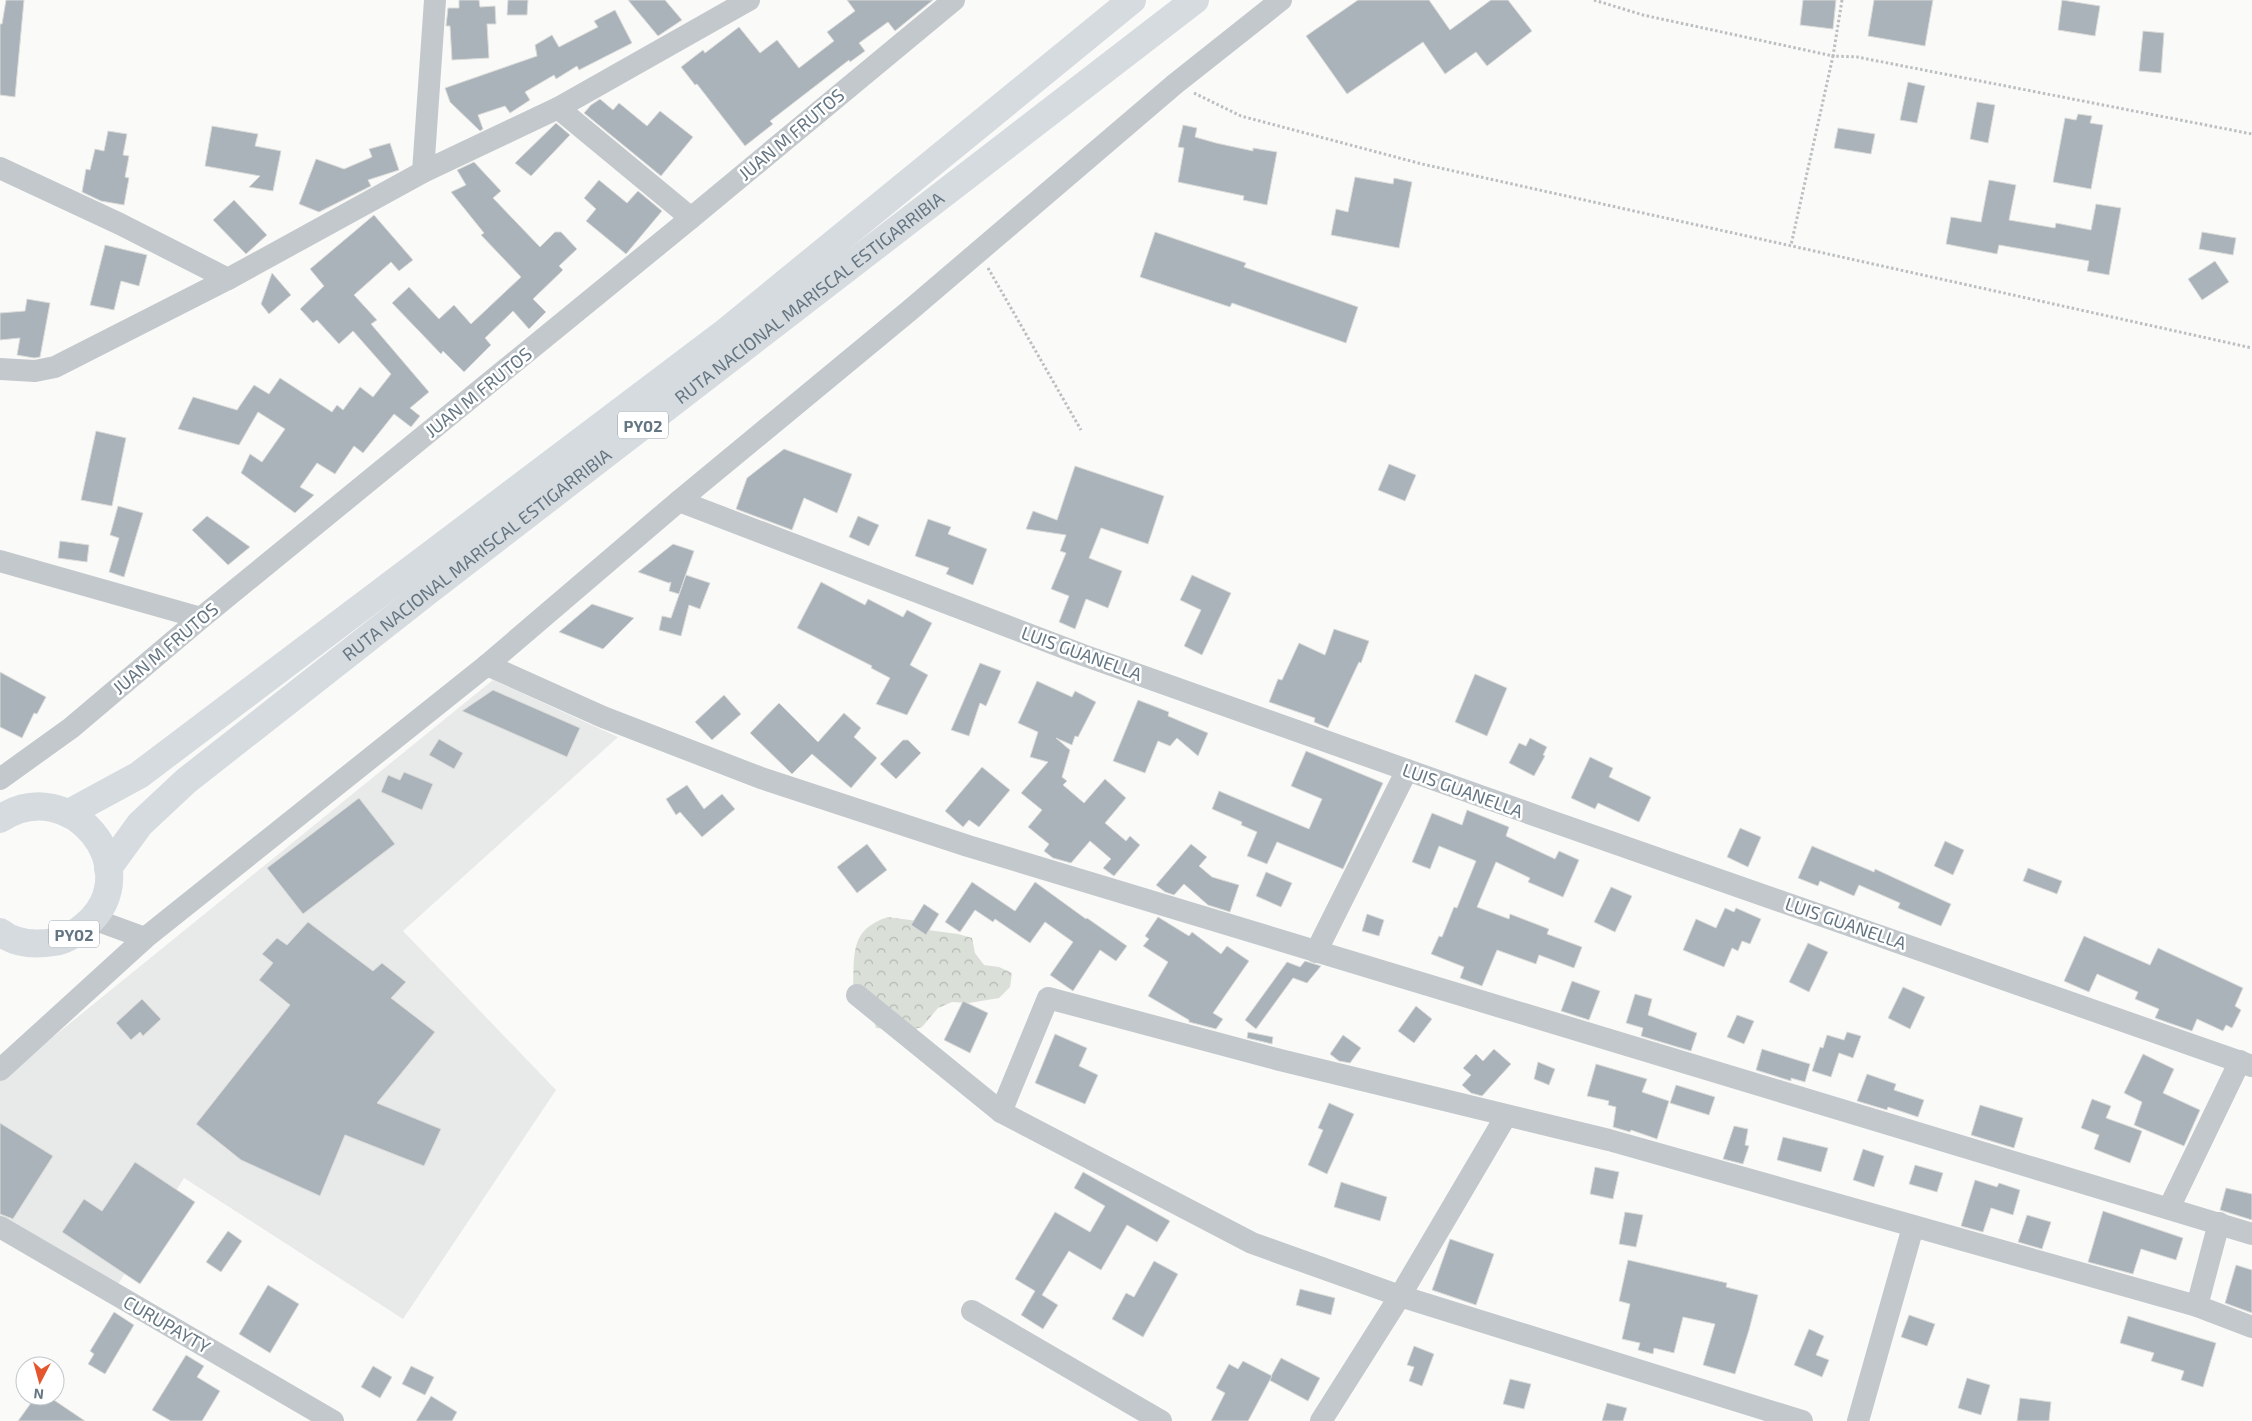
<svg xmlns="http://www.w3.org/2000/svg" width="2252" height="1421" viewBox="0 0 2252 1421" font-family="'Exo 2',sans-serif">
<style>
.built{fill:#e8e9e9}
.forest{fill:url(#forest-crowns)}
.building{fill:#aab3b9;stroke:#dcdcda}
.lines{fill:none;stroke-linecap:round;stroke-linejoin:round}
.path{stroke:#bbbfc2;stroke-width:3;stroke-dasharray:2.5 2.5;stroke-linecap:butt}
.minor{stroke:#c3c8cc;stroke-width:22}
.highway{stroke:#d6dbdf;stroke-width:28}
.labels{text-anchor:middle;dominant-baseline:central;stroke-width:5;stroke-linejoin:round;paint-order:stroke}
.shield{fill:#fff;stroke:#939fa8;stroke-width:1}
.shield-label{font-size:16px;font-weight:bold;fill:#657683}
.street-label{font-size:18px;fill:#657683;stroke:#fff}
</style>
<defs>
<pattern id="forest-crowns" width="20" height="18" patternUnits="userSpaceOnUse" patternTransform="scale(1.25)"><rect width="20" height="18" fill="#dadfd7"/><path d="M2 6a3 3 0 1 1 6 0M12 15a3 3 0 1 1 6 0" fill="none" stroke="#b4b9b4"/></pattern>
</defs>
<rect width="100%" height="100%" fill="#fafaf8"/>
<!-- built -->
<path class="built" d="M493,680L618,737L403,931L556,1090L403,1319L184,1178L117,1286L0,1216V1080Z"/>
<!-- forest -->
<path class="forest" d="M888,917L917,921L928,930L958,934L972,938L975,953L984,965L999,967L1012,973L1010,987L999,998L969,1003L952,1002L938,1008L922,1027L907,1031L876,1028L872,1014L853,990C855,956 848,930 888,917Z"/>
<!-- building -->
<g class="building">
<path d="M6,0H24L15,97L0,95V24H2Z"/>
<path d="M459,0H479L480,7L495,6L496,24H487L489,58L452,60L450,26H446L448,8H459Z"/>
<path d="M508,0H528L527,15H507Z"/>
<path d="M628,0H665L682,20L658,36Z"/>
<path d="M847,0H933L895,31L888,22L859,43L865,51L850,62L849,60L770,121L773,124L745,146L697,84L695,85L681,67L703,50L705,53L739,27L760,53L777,40L799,68L834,41L827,32L855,11Z"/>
<path d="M1358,0H1429L1450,30L1491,0H1508L1532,31L1487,66L1476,52L1445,74L1423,42L1347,94L1306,36Z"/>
<path d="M1803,0H1836L1833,29L1800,25Z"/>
<path d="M1874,0H1933L1925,46L1868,36Z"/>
<path d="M2062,0L2100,6L2095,36L2058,30Z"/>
<path d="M615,10L632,43L579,70L577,66L556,79L554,75L525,92L530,100L510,113L505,106L478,115L483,129L480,131L450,102L445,88L537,56L535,45L552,35L559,47L598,27L594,21Z"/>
<path d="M2143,31L2164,33L2161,73L2139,71Z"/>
<path d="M1908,82L1925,86L1917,123L1900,120Z"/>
<path d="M600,99L613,110L619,103L647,126L660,111L693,137L661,176L584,113L591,105Z"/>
<path d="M1977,102L1995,105L1988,143L1970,139Z"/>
<path d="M2078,114L2092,116L2090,123L2103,125L2091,189L2053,182L2065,118L2076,120Z"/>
<path d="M556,123L570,135L531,176L515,163Z"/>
<path d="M1183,125L1197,128L1195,137L1216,143L1253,151V148L1277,152L1267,205L1243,200L1244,196L1178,182L1184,148L1178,147Z"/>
<path d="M212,126L258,134L255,146L281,151L273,191L249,187L260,176L205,166Z"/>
<path d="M1838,128L1875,134L1871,154L1834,148Z"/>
<path d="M108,131L127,134L123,155L129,156L125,177L129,178L124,205L101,201L82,192L86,169L90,170L95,149L104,151Z"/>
<path d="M390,143L399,170L368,180L371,186L319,212L299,204L316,159L344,169L372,157L369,149Z"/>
<path d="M474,162L501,191L493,198L540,247L555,232H561L577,249L559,266L563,270L533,299L546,312L529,329L513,311L485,338L491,345L464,372L443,351L441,354L392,303L409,287L439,319L454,305L471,324L521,277L481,235L484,233L451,192L466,185L457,170Z"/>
<path d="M1355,177L1393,184L1394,178L1412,182L1399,248L1331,235L1336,209L1348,212Z"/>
<path d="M599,180L627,203L638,191L662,211L626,254L586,221L596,209L584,198Z"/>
<path d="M1989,180L2016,185L2009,220L2055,228L2056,223L2091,230L2096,204L2121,208L2109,275L2087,271L2089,261L1999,245L1997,254L1946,244L1951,217L1981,222Z"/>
<path d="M234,200L267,235L246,254L213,220Z"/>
<path d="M374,215L413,260L399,271L391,262L354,295L377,320L371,324L429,392L410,408L420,416L411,427L394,414L363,453L354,446L335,474L317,463L300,487L314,495L295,513L241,473L250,454L262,462L285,429L258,412L239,445L178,429L193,397L237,410L254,385L269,394L280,378L332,412L337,405L343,410L360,387L373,397L391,374L353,331L339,344L317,320L313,323L300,309L324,286L310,269Z"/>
<path d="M1155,232L1246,263L1244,267L1358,307L1346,343L1232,303L1230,307L1140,277Z"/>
<path d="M2202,232L2236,238L2233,255L2199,249Z"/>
<path d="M105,245L147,255L139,286L121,281L114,310L90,305Z"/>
<path d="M2215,261L2229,282L2202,300L2188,279Z"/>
<path d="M272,273L291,295L269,314L261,304Z"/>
<path d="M27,299L50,303L40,357L34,358L17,355L20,338L0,340V313L25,311Z"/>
<path d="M96,431L126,438L112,506L81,500Z"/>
<path d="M784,449L852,474L837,513L804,498L792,530L736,509L747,478Z"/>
<path d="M1389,464L1416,475L1405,501L1378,490Z"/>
<path d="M1075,466L1164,496L1148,544L1101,528L1089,558L1122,571L1108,608L1086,599L1075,629L1059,622L1069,596L1051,589L1066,553L1060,551L1066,535L1026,529L1033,511L1057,520Z"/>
<path d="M118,506L143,513L124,577L109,572L119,538L110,535Z"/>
<path d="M207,516L250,547L228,565L192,530Z"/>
<path d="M858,516L879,525L869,546L849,537Z"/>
<path d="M928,519L951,527L948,534L987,549L973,585L946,574L949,568L915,556Z"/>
<path d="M60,541L89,545L87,562L58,558Z"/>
<path d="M673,544L694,551L679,594L669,591L671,582L669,583L638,572Z"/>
<path d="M686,575L710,583L700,609L689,605L681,636L659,630L662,616L671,618Z"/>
<path d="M1192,575L1231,593L1202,655L1184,646L1201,610L1180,600Z"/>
<path d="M821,582L865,605L868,599L903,617L907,610L932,623L910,665L928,675L907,715L876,704L890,678L871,668L872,666L797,628Z"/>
<path d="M592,604L634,618L603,649L559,632Z"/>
<path d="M1334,629L1369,641L1361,663L1359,662L1328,728L1314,722L1315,718L1269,702L1278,679L1282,680L1299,643L1325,655Z"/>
<path d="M980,663L1001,671L986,706L980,703L969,736L951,730Z"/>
<path d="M0,672L46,697L37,714L34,713L22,738L0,727Z"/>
<path d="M1475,674L1507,688L1487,736L1455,722Z"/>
<path d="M1037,681L1072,697L1075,691L1096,702L1078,737L1075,736L1072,745L1056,738L1070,750L1062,777L1067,781L1063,785L1084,803L1105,779L1126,798L1105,823L1126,841L1130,836L1140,845L1114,876L1103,868L1111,859L1090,841L1071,863L1053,858L1044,851L1049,844L1028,827L1042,810L1021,793L1048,762L1030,757L1038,732L1018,723Z"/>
<path d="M493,690L580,728L567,757L462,711Z"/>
<path d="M724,695L741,714L712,740L695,722Z"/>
<path d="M1138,700L1169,712L1168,716L1208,733L1198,756L1177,738L1170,746L1158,741L1145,773L1113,761Z"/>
<path d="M779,703L818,742L844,713L861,728L854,737L877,758L851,788L812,754L792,774L750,733Z"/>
<path d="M1530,738L1547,747L1543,755L1545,756L1534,776L1509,763L1519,743L1526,746Z"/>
<path d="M439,739L463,753L454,769L429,755Z"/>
<path d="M903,740H908L921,753L896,779L880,764Z"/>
<path d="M1306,751L1383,783L1343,869L1277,842L1267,864L1247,856L1257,832L1241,825L1242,822L1212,809L1219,791L1309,829L1322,799L1291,786Z"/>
<path d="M1590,757L1613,768L1609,777L1651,797L1639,822L1598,803L1595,809L1571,798Z"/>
<path d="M982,767L1010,790L979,827L969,820L963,827L945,811Z"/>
<path d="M404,772L433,784L422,810L381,792L388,775L400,780Z"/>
<path d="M687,785L704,809L722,794L735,809L702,837L680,812L676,815L666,799Z"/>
<path d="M359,798L395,844L303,914L267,868Z"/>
<path d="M1467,810L1509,827L1506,836L1555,859L1559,851L1579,860L1563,897L1528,882L1530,878L1496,862L1477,907L1509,919L1510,914L1549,929L1547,934L1582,947L1574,968L1539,955L1536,964L1497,950L1482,986L1460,978L1464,967L1431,954L1439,936L1442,937L1454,907L1457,908L1476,861L1439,846L1430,869L1412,862L1432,813L1462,825Z"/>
<path d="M1740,828L1761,837L1748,867L1727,857Z"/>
<path d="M1945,841L1964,850L1953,875L1934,866Z"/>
<path d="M867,844L887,870L857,893L837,867Z"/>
<path d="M1191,844L1207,857L1199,866L1212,877L1239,885L1230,912L1208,905L1184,884L1174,895L1165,892L1156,885Z"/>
<path d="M1812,846L1874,872L1875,869L1951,904L1941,926L1898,908L1900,903L1859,885L1854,896L1820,881L1818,886L1798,878Z"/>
<path d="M2028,868L2062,881L2057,894L2023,881Z"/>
<path d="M1266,872L1292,883L1281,907L1256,896Z"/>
<path d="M972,882L1015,911L1035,882L1086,919L1087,918L1127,946L1116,961L1100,950L1073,991L1050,975L1073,942L1045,922L1030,943L995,919L993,922L975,910L960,932L945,922Z"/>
<path d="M1611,887L1632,896L1615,932L1594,922Z"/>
<path d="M924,904L939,914L926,935L911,925Z"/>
<path d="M1725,908L1734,912L1736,908L1761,919L1750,944L1742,941L1738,951L1732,948L1724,967L1683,950L1696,919L1716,928Z"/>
<path d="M1367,914L1384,920L1379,936L1362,931Z"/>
<path d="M1158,917L1189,936L1192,932L1221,954L1227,946L1249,961L1213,1013L1223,1019L1216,1029L1189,1022V1020L1148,996L1168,962L1143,946L1149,939L1145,936Z"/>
<path d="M308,922L373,971L382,963L406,982L391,998L435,1032L377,1103L441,1129L424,1166L345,1135L320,1196L241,1160L196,1124L290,1005L259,980L273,963L262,954L277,938L287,945Z"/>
<path d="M2084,936L2150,965L2158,948L2243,988L2235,1006L2241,1010L2232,1028L2226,1025L2223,1031L2197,1019L2192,1031L2155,1018L2159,1009L2135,999L2138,992L2097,974L2089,992L2064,981Z"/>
<path d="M1808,943L1828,952L1809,992L1789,982Z"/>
<path d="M1305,961L1321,966L1307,983L1293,978L1256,1029L1245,1020L1287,962L1300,967Z"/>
<path d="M1572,981L1600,991L1589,1020L1561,1011Z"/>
<path d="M1903,987L1925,997L1910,1029L1888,1018Z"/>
<path d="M1635,994L1652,999L1648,1015L1697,1033L1691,1051L1641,1036L1643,1028L1626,1023Z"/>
<path d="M142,999L161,1019L143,1036L140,1032L131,1040L116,1023Z"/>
<path d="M963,1001L988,1013L970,1053L944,1040Z"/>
<path d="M1416,1006L1432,1019L1414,1043L1398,1031Z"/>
<path d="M1737,1015L1754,1021L1744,1044L1727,1037Z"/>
<path d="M1248,1032L1273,1037L1272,1044L1247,1038Z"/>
<path d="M1847,1032L1861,1036L1853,1058L1839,1053L1831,1077L1812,1071L1820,1047L1823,1048L1827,1035L1844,1040Z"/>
<path d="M1055,1034L1087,1048L1079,1066L1098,1075L1085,1104L1035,1083Z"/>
<path d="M1343,1035L1361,1048L1350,1063L1339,1061L1330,1054Z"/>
<path d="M1494,1049L1511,1064L1482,1096L1471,1093L1462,1085L1471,1075L1463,1068L1476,1054L1483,1061Z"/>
<path d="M1762,1049L1810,1064L1805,1082L1791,1078V1081L1756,1070Z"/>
<path d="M2143,1054L2174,1069L2163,1093L2200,1110L2184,1146L2134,1125L2142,1102L2124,1093Z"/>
<path d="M1538,1062L1555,1069L1549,1085L1534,1079Z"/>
<path d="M1596,1064L1647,1079L1642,1092L1669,1101L1657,1139L1631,1130L1630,1132L1613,1127L1616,1107L1608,1105L1609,1101L1587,1096Z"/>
<path d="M1867,1074L1896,1084L1894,1090L1924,1100L1918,1117L1888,1107L1887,1110L1857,1101Z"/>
<path d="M1676,1085L1715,1097L1709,1115L1670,1103Z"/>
<path d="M2092,1099L2111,1106L2106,1118L2142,1131L2130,1163L2094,1149L2099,1135L2081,1128Z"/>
<path d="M1329,1103L1354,1114L1327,1174L1308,1165L1323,1130L1318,1128Z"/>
<path d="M1980,1105L2023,1118L2014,1148L1971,1135Z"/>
<path d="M0,1123L53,1156L13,1219L0,1214Z"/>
<path d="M1734,1126L1748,1129L1745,1145L1749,1146L1743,1164L1723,1159Z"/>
<path d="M1783,1137L1828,1148L1821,1172L1777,1160Z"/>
<path d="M1863,1149L1884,1156L1874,1187L1853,1180Z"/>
<path d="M135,1162L195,1202L140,1284L62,1232L84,1199L102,1211Z"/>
<path d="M1915,1165L1943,1173L1937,1192L1909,1184Z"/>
<path d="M1595,1167L1619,1172L1613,1199L1590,1194Z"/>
<path d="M1083,1172L1170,1221L1157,1242L1127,1225L1101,1270L1069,1251L1042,1295L1058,1305L1043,1329L1021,1315L1035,1291L1015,1279L1055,1212L1090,1232L1105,1206L1074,1188Z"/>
<path d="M1975,1180L1997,1187L1999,1183L2020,1190L2013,1215L1991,1208L1983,1232L1961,1226Z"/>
<path d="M1341,1182L1387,1197L1380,1221L1334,1207Z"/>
<path d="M2226,1188L2252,1194V1220L2220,1210Z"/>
<path d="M2103,1211L2183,1238L2176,1260L2141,1249L2133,1274L2088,1262Z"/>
<path d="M1625,1212L1643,1215L1636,1247L1619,1244Z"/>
<path d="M2027,1215L2051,1222L2042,1249L2018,1242Z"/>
<path d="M228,1231L242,1241L221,1272L206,1262Z"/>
<path d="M1450,1239L1494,1254L1476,1305L1432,1290Z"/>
<path d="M1628,1260L1727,1283L1726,1287L1758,1295L1749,1330L1735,1374L1703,1365L1715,1324L1683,1317L1674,1353L1654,1348L1653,1354L1638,1350L1640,1343L1622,1339L1630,1304L1619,1301Z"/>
<path d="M1154,1261L1178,1274L1143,1337L1112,1319L1126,1293L1134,1297Z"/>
<path d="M2236,1265L2252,1270V1313L2225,1303Z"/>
<path d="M268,1285L299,1304L270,1353L239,1334Z"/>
<path d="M1300,1289L1335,1298L1331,1315L1296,1305Z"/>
<path d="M114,1312L134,1325L105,1374L88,1364L94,1354L90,1351Z"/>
<path d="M1909,1315L1935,1324L1927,1346L1901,1337Z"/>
<path d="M2128,1316L2216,1343L2203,1387L2181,1380L2184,1371L2151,1361L2154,1353L2120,1343Z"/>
<path d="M1809,1329L1824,1336L1816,1355L1829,1360L1822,1377L1794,1365Z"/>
<path d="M1414,1346L1434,1354L1422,1386L1409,1381L1414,1367L1407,1365Z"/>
<path d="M186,1355L204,1366L197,1377L220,1391L202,1421H171L152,1410Z"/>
<path d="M1281,1358L1320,1378L1308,1401L1269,1380Z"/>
<path d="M1243,1361L1272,1376L1248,1421H1211L1225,1393L1216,1388L1229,1364L1238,1369Z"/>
<path d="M373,1366L392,1377L380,1398L361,1387Z"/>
<path d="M411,1366L434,1377L425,1395L402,1384Z"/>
<path d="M1967,1378L1990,1385L1981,1415L1958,1408Z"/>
<path d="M1510,1379L1531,1384L1524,1409L1503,1404Z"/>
<path d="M36,1396H48L85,1421H18Z"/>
<path d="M431,1396L457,1412L452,1421H416Z"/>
<path d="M2020,1398L2051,1402L2049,1421H2017Z"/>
<path d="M1607,1403L1627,1408L1623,1421H1602Z"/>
</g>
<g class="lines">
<!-- path -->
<g class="path">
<path d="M1594,0L1643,15L1833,56L1791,245"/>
<path d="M1842,0L1833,56L1857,57L2252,134"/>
<path d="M1194,93L1241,116L1422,164L2252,348"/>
<path d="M988,268L1081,430"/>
</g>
<!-- minor -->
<g class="minor">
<path d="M558,108L691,218"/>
<path d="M0,168L120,224L228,279"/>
<path d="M423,172L435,0"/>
<path d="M0,369L35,371L55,367L228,279L423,172L558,108L749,0"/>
<path d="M679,501L1083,655L1548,820L2252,1066"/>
<path d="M0,561L201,618"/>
<path d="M487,665L603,717L761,778L968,846L2252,1234"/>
<path d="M0,779L71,728L201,618L691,218L954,0"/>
<path d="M93,919L145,938"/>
<path d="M1316,952L1407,770"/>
<path d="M857,995L1001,1112L1252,1243L1400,1296L1802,1421"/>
<path d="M0,1070L145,938L487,665L679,501L909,311L1175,84L1281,0"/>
<path d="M1001,1112L1048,998L1280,1060L1609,1140L2197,1306L2252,1327"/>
<path d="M2169,1208L2240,1061"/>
<path d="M0,1227L333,1421"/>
<path d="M2197,1306L2219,1223"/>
<path d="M972,1311L1161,1421"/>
<path d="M1321,1421L1400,1296L1506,1116"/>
<path d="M1858,1421L1913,1227"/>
</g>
<!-- highway -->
<g class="highway">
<path d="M69,813L139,775L723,334L1132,0"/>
<path d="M0,819C69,772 149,868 87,924C78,932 67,940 54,942C36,945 15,944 0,932"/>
<path id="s1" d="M108,868L140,824L186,781L428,591L1195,0"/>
</g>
</g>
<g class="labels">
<!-- shield labels -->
<g class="shield">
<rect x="618" y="411.5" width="50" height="27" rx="4"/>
<rect x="49" y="920.5" width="50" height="27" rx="4"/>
</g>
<g class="shield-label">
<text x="643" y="425">PY02</text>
<text x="74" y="934">PY02</text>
</g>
<!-- street labels -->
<g class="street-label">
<text transform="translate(791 134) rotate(-40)">JUAN M FRUTOS</text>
<text stroke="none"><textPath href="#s1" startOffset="906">RUTA NACIONAL MARISCAL ESTIGARRIBIA</textPath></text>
<text transform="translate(478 392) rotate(-39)">JUAN M FRUTOS</text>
<text stroke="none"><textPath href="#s1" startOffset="486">RUTA NACIONAL MARISCAL ESTIGARRIBIA</textPath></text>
<text transform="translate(165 648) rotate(-40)">JUAN M FRUTOS</text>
<text transform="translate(1082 653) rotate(20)">LUIS GUANELLA</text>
<text transform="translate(1463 790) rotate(20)">LUIS GUANELLA</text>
<text transform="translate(1846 923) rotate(19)">LUIS GUANELLA</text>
<text transform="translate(167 1324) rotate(30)">CURUPAYTY</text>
</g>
</g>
<!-- north arrow -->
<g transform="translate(40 1381) rotate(186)"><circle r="24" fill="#ffffff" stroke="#c1c8cd"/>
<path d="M0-4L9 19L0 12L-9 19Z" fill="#e4572e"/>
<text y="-8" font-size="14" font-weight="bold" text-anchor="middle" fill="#657683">N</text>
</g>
</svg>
